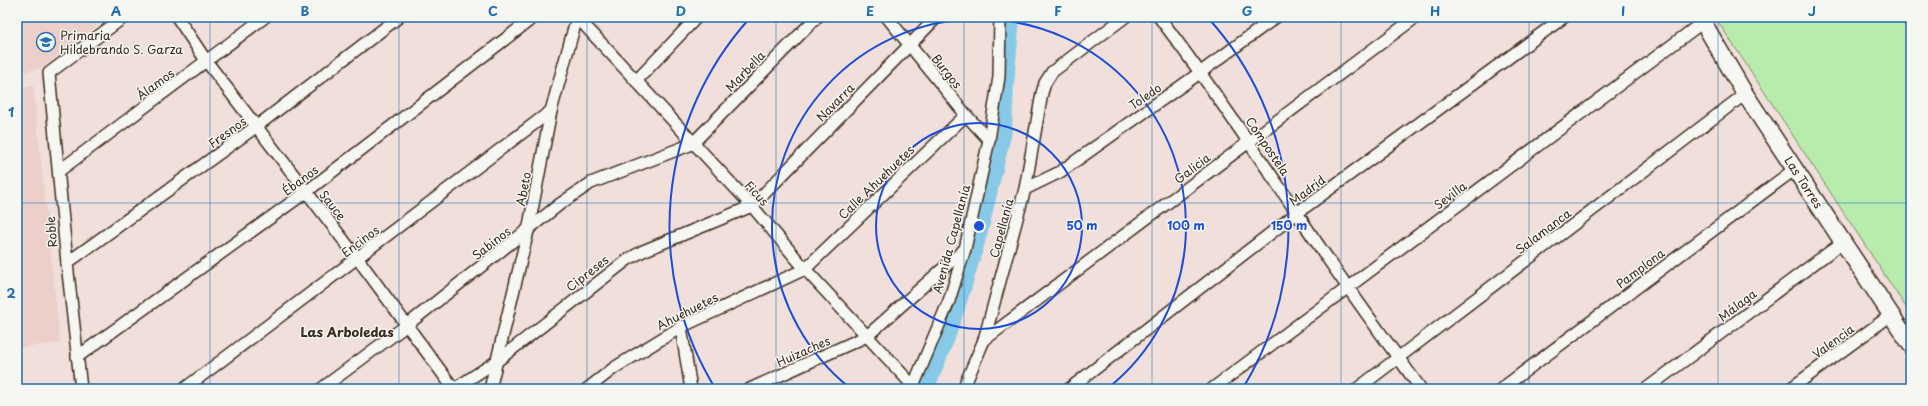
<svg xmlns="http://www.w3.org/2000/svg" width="1928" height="406" viewBox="0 0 1928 406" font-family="'Playpen Sans',sans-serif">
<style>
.built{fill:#eccfc9}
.green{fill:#b8ecad;stroke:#7a8b66}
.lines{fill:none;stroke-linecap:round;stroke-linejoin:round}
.canal{stroke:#87cae8;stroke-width:14}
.street-casing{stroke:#3b2a1e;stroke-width:14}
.secondary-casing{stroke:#3b2a1e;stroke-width:19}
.street{stroke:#f6f6f2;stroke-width:11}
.secondary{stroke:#f6f6f2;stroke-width:16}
.grid{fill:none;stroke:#1f6fb2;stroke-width:1;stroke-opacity:0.55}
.ring{fill:none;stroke:#1d4ed8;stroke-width:2}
.labels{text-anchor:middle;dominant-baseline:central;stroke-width:3;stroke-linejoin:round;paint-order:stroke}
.poi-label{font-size:12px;fill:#3b2a1e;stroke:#f6f6f2;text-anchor:start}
.street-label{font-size:12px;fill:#3b2a1e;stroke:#f6f6f2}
.neighbourhood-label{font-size:13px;font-weight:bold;fill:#3b2a1e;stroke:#f6f6f2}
.centre{fill:#1d4ed8;stroke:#f6f6f2;stroke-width:2}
.ring-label{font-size:12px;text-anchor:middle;font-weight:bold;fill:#1d4ed8;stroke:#f6f6f2;stroke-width:3;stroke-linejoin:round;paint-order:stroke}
.neatline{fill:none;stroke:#1f6fb2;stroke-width:1.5}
.grid-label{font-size:13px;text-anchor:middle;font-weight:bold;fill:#1f6fb2}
</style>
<rect width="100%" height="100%" fill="#f0dfda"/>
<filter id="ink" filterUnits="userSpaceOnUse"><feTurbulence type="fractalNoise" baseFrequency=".025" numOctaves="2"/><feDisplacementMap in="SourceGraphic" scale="8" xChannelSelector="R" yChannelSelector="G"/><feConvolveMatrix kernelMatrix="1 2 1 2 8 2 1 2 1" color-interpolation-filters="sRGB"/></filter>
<g filter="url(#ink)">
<!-- built -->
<g class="built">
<path d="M17,17H108L42,68L17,73Z"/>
<path d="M33,86L60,343L17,348V89Z"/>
</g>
<!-- green -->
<path class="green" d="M1715,17H1899L1911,35V315Z"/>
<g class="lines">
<!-- canal -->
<path class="canal" d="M927,389L949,335L965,285L980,235L1005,131L1007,84L1013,17"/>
<defs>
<g id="street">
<path d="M177,17L207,62L358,259L454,389"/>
<path d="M577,17L752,206L805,269L916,389"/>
<path d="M887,17L966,115L989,140"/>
<path d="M1159,17C1208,81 1252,147 1297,213C1336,273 1379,331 1421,389"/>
<path d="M636,81L697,17"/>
<path d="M59,171L265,17"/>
<path d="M1025,189L1060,172L1201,72L1276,17"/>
<path d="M67,263L257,126L399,17"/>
<path d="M681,327L691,389"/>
<path d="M984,340L1416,17"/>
<path d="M77,357L306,192L534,17"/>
<path d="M81,389L67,263L49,73L124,17"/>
<path d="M184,389L551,111"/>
<path d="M321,389L407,325L560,204L591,183L692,144L817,17"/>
<path d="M454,389L497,361L627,260L643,251L752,206L937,17"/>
<path d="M490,389L528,231L551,111L577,17"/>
<path d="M587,389L614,368L681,327L805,269L966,115"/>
<path d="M750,389L867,336L965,249"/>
<path d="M912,389L949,301L965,249L989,140L999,77L1000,17"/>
<path d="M963,389L984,340L1025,189L1042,93L1045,83L1052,72L1125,17"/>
<path d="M1069,389L1297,213L1564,17"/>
<path d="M1212,389L1703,22"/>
<path d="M1357,389L1745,94"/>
<path d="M1501,389L1795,169"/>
<path d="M1646,389L1843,242"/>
<path d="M1790,389L1891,315"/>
</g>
<path id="secondary" d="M1700,17L1745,94L1911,345"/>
</defs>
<!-- street casing -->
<use href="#street" class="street-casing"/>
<!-- secondary casing -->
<use href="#secondary" class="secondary-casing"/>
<!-- street -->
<use href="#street" class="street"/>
<!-- secondary -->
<use href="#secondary" class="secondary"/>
</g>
</g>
<!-- grid -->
<path class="grid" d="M210,17V389M399,17V389M587,17V389M776,17V389M964,17V389M1152,17V389M1341,17V389M1529,17V389M1718,17V389M17,203H1911"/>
<!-- distance rings -->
<g class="ring">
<circle cx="979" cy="226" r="103"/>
<path d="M850 388A207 207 0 1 1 1108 388"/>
<path d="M715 388A310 310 0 0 1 749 19M1209 19A310 310 0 0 1 1243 388"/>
</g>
<!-- icons -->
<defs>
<symbol id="school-ring" viewBox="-11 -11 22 22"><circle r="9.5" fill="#f6f6f2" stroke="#1f6fb2" stroke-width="1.5"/><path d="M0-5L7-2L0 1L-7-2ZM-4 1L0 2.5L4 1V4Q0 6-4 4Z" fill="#1f6fb2"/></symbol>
</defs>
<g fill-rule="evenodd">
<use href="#school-ring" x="35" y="31" width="22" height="22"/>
</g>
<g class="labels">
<!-- poi labels -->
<g class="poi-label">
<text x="60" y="35">Primaria<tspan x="60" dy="14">Hildebrando S. Garza</tspan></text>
</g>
<!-- street labels -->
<g class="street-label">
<text transform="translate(745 71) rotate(-46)">Marbella</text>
<text transform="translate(947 71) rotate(51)">Burgos</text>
<text transform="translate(155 84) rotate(-36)">Álamos</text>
<text transform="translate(1145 96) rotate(-35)">Toledo</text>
<text transform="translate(835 102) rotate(-45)">Navarra</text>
<text transform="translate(227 132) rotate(-36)">Fresnos</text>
<text transform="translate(1268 146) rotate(56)">Compostela</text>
<text transform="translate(1192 168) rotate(-37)">Galicia</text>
<text transform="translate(300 180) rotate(-37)">Ébanos</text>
<text transform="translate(876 182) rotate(-44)">Calle Ahuehuetes</text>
<text transform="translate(1804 182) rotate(57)">Las Torres</text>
<text transform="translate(523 189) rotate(-79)">Abeto</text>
<text transform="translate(1307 190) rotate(-36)">Madrid</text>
<text transform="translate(757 193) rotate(48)">Ficus</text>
<text transform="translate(1450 195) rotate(-37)">Sevilla</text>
<text transform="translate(333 205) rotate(52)">Sauce</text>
<text transform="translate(1001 228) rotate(-75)">Capellanía</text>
<text transform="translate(1543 231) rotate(-37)">Salamanca</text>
<text transform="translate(51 232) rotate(-95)">Roble</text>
<text transform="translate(951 239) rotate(-75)">Avenida Capellanía</text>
<text transform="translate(360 241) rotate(-37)">Encinos</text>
<text transform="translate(491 243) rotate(-38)">Sabinos</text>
<text transform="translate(1640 268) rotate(-37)">Pamplona</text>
<text transform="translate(587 273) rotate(-38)">Cipreses</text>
<text transform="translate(1737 305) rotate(-37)">Málaga</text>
<text transform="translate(687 311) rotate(-27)">Ahuehuetes</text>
<text transform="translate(1833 341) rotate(-36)">Valencia</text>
<text transform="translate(803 351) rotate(-24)">Huizaches</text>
</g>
<!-- neighbourhood labels -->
<g class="neighbourhood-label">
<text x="347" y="331">Las Arboledas</text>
</g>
</g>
<circle cx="979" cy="226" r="6" class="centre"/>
<g class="ring-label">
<text x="1082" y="230">50 m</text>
<text x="1186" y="230">100 m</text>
<text x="1289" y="230">150 m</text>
</g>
<!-- margin -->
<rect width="1928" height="406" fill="none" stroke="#f6f6f2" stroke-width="44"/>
<rect x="22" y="22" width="1884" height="362" class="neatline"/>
<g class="grid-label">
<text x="116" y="16">A</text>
<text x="305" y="16">B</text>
<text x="493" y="16">C</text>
<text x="681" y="16">D</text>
<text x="870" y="16">E</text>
<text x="1058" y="16">F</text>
<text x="1247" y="16">G</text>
<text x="1435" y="16">H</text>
<text x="1623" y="16">I</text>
<text x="1812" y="16">J</text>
<text x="11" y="117">1</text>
<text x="11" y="298">2</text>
</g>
</svg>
